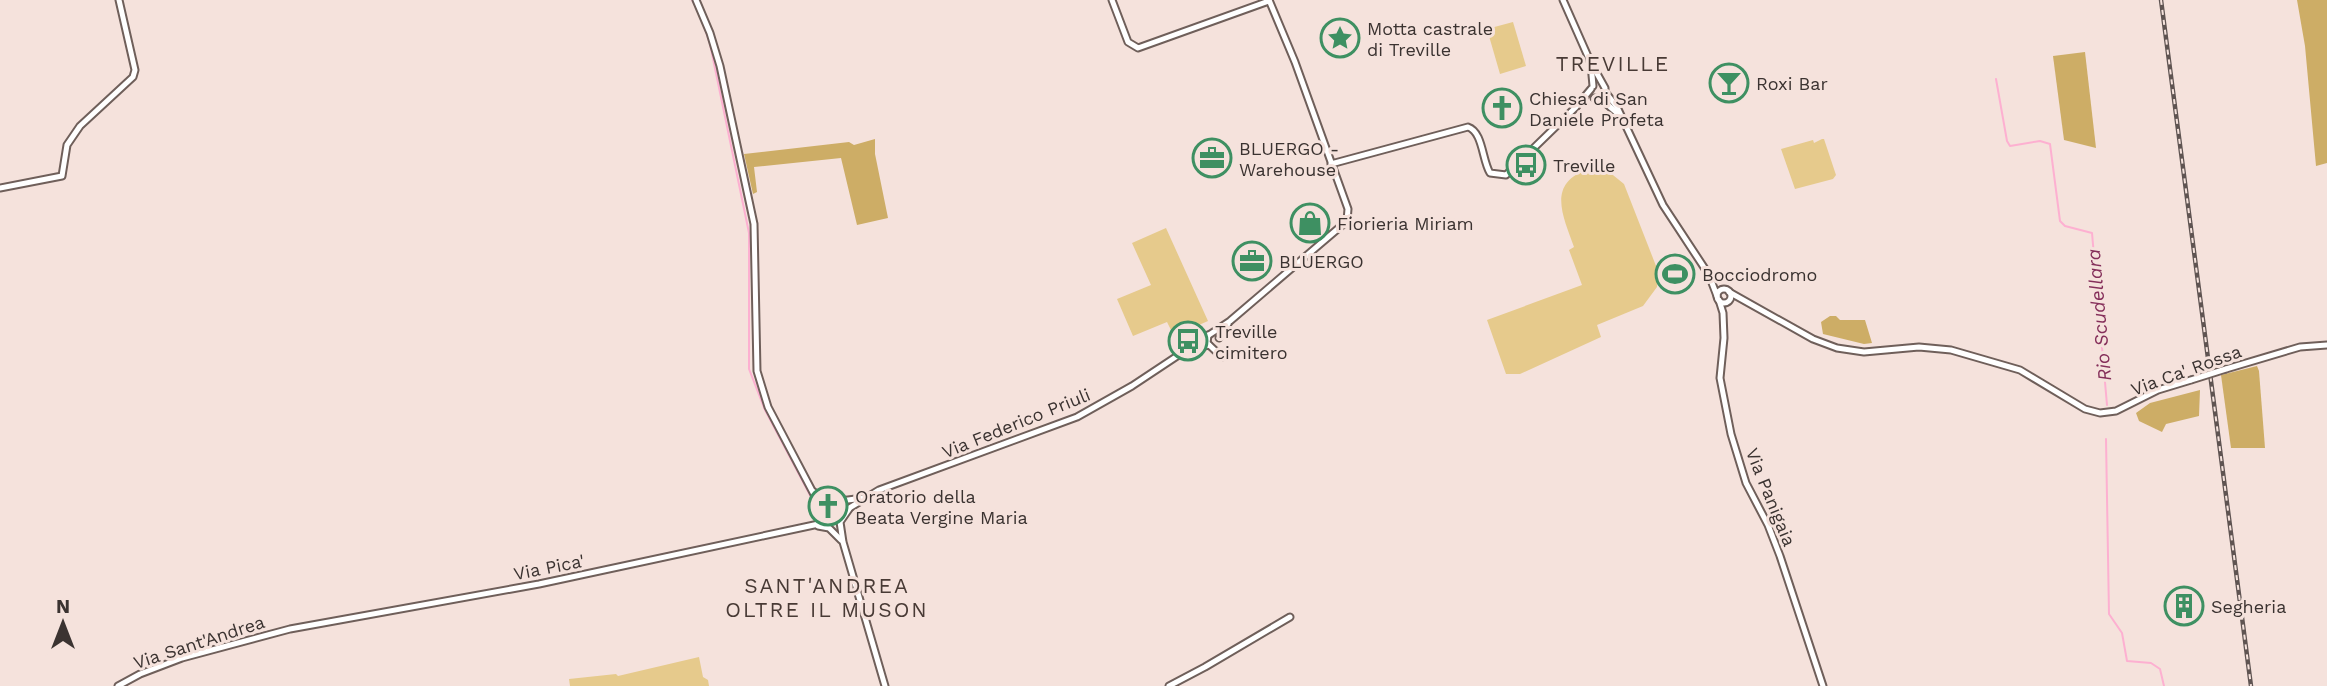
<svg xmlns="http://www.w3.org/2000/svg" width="2327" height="686" viewBox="0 0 2327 686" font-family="'Work Sans',sans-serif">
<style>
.green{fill:#e6ca8c}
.forest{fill:#cdad66}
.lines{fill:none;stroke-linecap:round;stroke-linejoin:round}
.stream{stroke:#fdb0d1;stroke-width:2}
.tertiary-casing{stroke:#6f5f5a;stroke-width:9}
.tertiary{stroke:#fff;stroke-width:5}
.rail-casing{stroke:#5f5452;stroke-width:4.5}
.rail{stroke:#f5e2dc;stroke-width:2;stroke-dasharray:5;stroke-linecap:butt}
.tertiary-bridge-casing{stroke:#6f5f5a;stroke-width:9;stroke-linecap:butt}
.tertiary-bridge{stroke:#fff;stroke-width:5}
.labels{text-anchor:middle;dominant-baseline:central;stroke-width:6;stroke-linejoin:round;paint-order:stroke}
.poi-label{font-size:18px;fill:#3b3331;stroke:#f5e2dc;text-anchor:start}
.street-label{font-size:18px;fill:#3b3331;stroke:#f5e2dc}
.water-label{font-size:19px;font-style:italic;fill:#852f5a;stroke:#f5e2dc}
.quarter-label{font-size:21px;letter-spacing:2px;fill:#483a35;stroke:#f5e2dc}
</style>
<rect width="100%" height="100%" fill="#f5e2dc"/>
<!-- green -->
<g class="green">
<path d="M1513,22L1526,66L1500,74L1487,29Z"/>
<path d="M1822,139H1824L1836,175L1833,179L1795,189L1781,149L1813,140L1814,143Z"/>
<path d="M1589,169L1608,171L1624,184L1658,271L1657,287L1643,306L1597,325L1601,337L1520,374H1506L1487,320L1582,285L1569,250L1574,247C1563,216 1546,183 1589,169Z"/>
<path d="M1166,228L1208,321L1174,336L1167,322L1133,336L1117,299L1151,285L1132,243Z"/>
<path d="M1679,258L1689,285L1672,291L1662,264Z"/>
<path d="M699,657L703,677L708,680L709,686H570L569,679L616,674L618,676Z"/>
</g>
<!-- forest -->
<g class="forest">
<path d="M2297,0H2327V163L2316,166L2305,46Z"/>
<path d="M2085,52L2096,148L2064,140L2053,56Z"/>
<path d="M875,139V154L888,218L857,225L841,158L754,167L757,192L753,194L744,154L849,142L854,145Z"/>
<path d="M1830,316H1836L1840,320H1865L1872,343L1864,344L1823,334L1821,322Z"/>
<path d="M2257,366L2259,371L2265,448H2231L2221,375Z"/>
<path d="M2200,390L2199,416L2166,424L2162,432L2139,421L2136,413L2150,403Z"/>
</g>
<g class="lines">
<!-- stream -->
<g class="stream">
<path d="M692,0L697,8"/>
<path d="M702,20L710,44L749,233V369L765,410L812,499"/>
<path d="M1996,79L2007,141L2010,146L2040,141L2050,144L2060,221L2065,226L2092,233L2107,405"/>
<path d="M2106,439L2109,614L2122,633L2127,661L2151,663L2160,669L2164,686"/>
<path d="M660,555L706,545"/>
</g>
<defs>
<g id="tertiary">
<path d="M696,0L710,33L720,66L754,224L757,371L768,407L828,521"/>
<path d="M1112,0L1128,42L1138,48L1269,1"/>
<path d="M1563,0L1590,61L1605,88V95L1601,99"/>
<path d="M1591,64L1593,86"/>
<path d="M1606,93L1617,107L1663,205L1709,275L1717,296"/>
<path d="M1594,98L1601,99L1616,112"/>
<path d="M1331,164L1468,127C1483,132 1482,160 1490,173L1506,175L1576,107L1591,89"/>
<path d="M0,188L62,176L67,145L80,126L133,77L135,70L119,0"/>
<circle cx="1724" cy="296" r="7"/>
<path d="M1729,292L1813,339L1837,348L1864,352L1919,347L1951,350L2020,370L2085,409L2100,413L2116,411L2158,390L2191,380"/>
<path d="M1719,300L1723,313L1724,338L1720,378L1731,434L1746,483L1768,525L1780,556L1823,686"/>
<path d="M1208,335L1207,343L1222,357"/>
<path d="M1219,338L1228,324"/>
<path d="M1190,350L1209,345"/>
<path d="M2226,369L2300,347L2327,345"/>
<path d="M814,492C829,504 844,501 862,498"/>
<path d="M849,509L840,522L843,542L885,686"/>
<path d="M833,518L879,490L1077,417L1132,386L1230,321L1347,221L1348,209L1295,62L1269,0"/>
<path d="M818,526L829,528L841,540"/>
<path d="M118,686L140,674L182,658L290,629L539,584L828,522"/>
<path d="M1169,686L1205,667L1290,617"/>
</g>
</defs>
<!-- tertiary casing -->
<use href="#tertiary" class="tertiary-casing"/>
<!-- tertiary -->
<use href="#tertiary" class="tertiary"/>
<defs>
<path id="rail" d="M2161,0L2251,686"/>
</defs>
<!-- rail casing -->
<use href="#rail" class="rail-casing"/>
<!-- rail -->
<use href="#rail" class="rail"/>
<defs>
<path id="tertiary-bridge" d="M2191,380L2226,369"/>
</defs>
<!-- tertiary-bridge casing -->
<use href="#tertiary-bridge" class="tertiary-bridge-casing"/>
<!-- tertiary-bridge -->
<use href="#tertiary-bridge" class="tertiary-bridge"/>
</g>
<!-- icons -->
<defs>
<symbol id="sight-ring" viewBox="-11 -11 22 22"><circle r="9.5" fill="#f5e2dc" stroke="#3e9062" stroke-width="1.5"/><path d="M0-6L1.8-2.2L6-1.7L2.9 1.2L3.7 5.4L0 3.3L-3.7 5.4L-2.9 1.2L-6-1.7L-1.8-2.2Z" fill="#3e9062"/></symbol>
<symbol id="bar-ring" viewBox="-11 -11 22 22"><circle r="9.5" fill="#f5e2dc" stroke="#3e9062" stroke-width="1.5"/><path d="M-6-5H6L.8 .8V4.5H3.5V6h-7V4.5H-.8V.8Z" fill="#3e9062"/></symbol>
<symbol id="church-ring" viewBox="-11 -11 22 22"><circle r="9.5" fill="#f5e2dc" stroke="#3e9062" stroke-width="1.5"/><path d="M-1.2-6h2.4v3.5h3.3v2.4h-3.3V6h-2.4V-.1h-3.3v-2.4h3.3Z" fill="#3e9062"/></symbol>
<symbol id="office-ring" viewBox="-11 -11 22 22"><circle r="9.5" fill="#f5e2dc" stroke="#3e9062" stroke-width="1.5"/><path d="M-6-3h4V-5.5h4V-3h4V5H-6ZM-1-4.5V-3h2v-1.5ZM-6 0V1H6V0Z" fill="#3e9062"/></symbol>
<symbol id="bus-ring" viewBox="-11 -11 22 22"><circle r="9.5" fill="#f5e2dc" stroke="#3e9062" stroke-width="1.5"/><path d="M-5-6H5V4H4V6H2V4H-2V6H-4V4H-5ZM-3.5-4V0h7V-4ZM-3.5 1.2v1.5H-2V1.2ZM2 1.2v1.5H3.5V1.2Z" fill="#3e9062"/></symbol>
<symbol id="shop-ring" viewBox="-11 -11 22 22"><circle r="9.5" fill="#f5e2dc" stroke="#3e9062" stroke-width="1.5"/><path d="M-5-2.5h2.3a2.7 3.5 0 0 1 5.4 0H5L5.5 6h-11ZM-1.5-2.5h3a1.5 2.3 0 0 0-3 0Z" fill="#3e9062"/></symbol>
<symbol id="stadium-ring" viewBox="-11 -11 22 22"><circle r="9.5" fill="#f5e2dc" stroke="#3e9062" stroke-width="1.5"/><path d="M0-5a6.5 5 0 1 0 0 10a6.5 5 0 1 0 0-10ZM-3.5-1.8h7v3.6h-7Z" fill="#3e9062"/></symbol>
<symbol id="building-ring" viewBox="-11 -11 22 22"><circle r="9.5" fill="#f5e2dc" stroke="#3e9062" stroke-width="1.5"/><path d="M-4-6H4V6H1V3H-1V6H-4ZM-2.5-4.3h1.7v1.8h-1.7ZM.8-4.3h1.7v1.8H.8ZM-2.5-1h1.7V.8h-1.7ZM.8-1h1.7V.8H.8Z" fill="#3e9062"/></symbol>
</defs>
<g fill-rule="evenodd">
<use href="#sight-ring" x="1318" y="16" width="44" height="44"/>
<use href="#bar-ring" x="1707" y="61" width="44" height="44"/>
<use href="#church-ring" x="1480" y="86" width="44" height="44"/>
<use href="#office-ring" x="1190" y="136" width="44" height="44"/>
<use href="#bus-ring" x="1504" y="143" width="44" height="44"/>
<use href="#shop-ring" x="1288" y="201" width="44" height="44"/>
<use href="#office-ring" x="1230" y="239" width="44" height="44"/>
<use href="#stadium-ring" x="1653" y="252" width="44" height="44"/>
<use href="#bus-ring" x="1166" y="319" width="44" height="44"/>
<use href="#church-ring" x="806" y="484" width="44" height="44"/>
<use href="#building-ring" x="2162" y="584" width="44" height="44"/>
</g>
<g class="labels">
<!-- poi labels -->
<g class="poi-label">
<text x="1367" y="28">Motta castrale<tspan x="1367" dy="21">di Treville</tspan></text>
<text x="1756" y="83">Roxi Bar</text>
<text x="1529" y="98">Chiesa di San<tspan x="1529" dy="21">Daniele Profeta</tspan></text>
<text x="1239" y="148">BLUERGO -<tspan x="1239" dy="21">Warehouse</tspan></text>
<text x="1553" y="165">Treville</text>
<text x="1337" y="223">Fiorieria Miriam</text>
<text x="1279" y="261">BLUERGO</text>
<text x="1702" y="274">Bocciodromo</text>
<text x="1215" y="331">Treville<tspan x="1215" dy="21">cimitero</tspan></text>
<text x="855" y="496">Oratorio della<tspan x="855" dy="21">Beata Vergine Maria</tspan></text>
<text x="2211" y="606">Segheria</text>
</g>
<!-- street labels -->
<g class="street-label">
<text transform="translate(2186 370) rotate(-20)">Via Ca' Rossa</text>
<text transform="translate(1016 423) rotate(-22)">Via Federico Priuli</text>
<text transform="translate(1771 497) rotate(68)">Via Panigaia</text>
<text transform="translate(549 567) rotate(-11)">Via Pica'</text>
<text transform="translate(199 642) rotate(-18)">Via Sant'Andrea</text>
</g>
<!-- water labels -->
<g class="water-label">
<text transform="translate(2099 315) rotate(-95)">Rio Scudellara</text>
</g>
<!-- quarter labels -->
<g class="quarter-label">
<text x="1613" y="63">TREVILLE</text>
<text x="827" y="585">SANT'ANDREA<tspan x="827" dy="24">OLTRE IL MUSON</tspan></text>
</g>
</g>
<!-- north arrow -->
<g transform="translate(63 623)" stroke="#f5e2dc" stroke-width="5" paint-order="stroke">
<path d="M0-5L12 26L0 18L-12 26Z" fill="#3b3331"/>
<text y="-10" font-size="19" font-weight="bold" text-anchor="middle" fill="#3b3331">N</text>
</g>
</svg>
